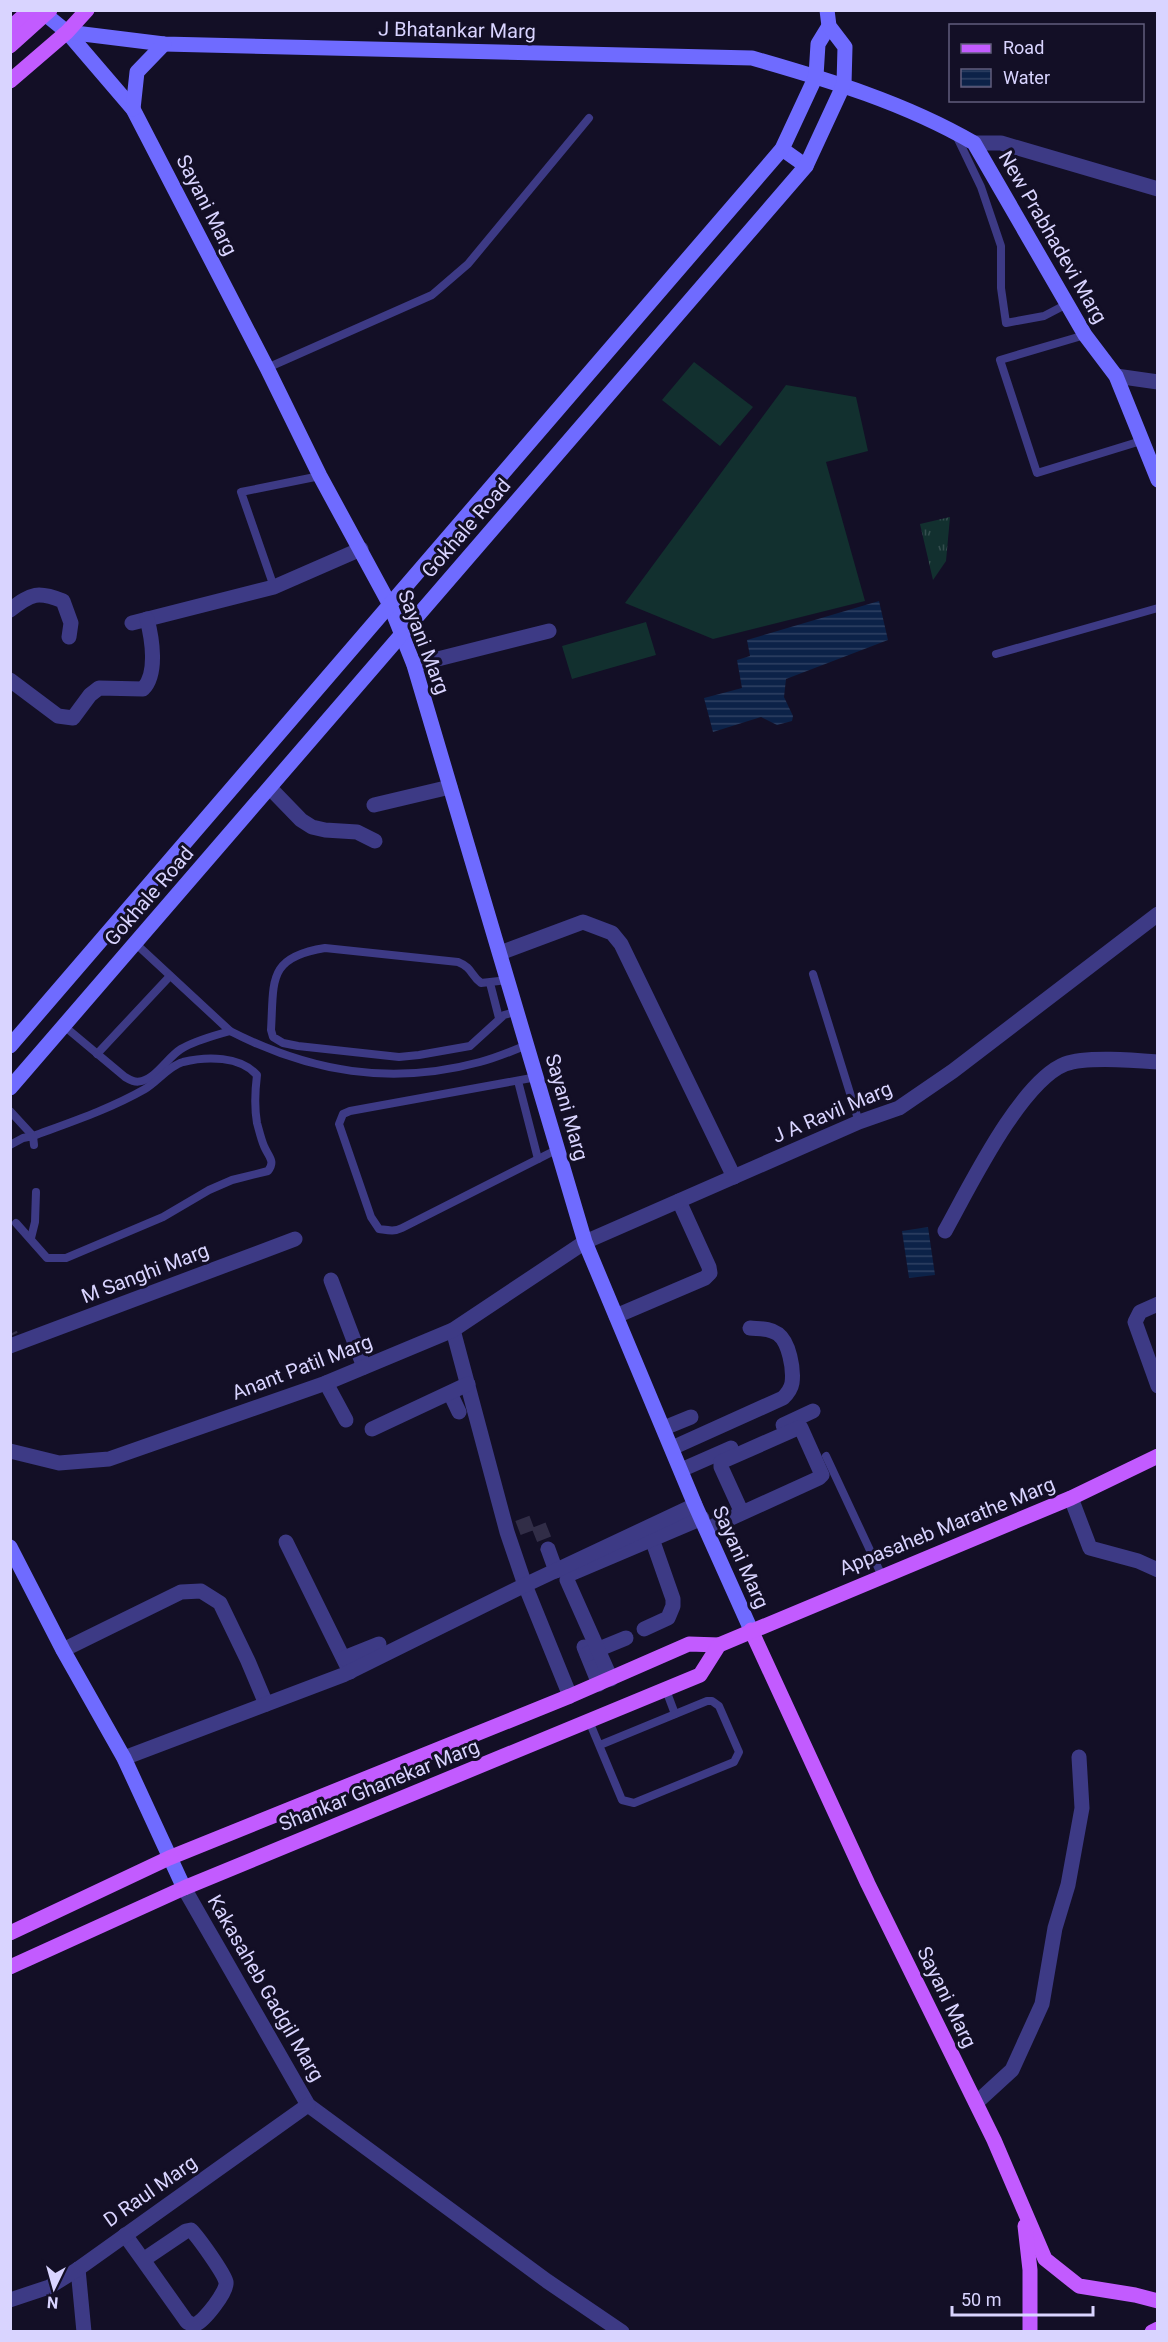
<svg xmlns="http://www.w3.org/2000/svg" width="1168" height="2342" viewBox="0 0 1168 2342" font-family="Roboto,sans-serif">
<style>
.park{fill:url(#park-tufts)}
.garden{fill:#12302f}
.water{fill:url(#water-rules)}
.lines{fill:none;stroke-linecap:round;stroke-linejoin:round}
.street-tunnel{stroke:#312d47;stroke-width:15;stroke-dasharray:15 8;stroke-linecap:butt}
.lane{stroke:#3d3a85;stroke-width:8}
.street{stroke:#3d3a85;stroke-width:15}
.secondary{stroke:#6f6bff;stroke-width:15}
.primary{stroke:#c25bff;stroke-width:15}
.labels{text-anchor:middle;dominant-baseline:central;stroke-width:6;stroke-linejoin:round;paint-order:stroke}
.street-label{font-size:20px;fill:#d9d4ff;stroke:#130f26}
</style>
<defs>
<pattern id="park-tufts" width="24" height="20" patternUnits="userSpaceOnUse" patternTransform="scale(1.5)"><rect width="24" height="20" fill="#12302f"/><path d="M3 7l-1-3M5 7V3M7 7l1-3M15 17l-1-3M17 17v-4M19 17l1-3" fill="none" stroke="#344d4e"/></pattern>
<pattern id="water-rules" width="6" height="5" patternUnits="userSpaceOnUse" patternTransform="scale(1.5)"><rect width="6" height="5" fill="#0c2248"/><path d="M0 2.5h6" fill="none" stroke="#2f4163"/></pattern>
</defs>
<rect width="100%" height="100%" fill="#130f26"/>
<!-- park -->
<path class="park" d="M950,517L946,561L933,580L920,524Z"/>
<!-- garden -->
<g class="garden">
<path d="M694,362L753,407L720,446L662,400Z"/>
<path d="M786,385L856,397L868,451L826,462L865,601L713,639L625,603Z"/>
<path d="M646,622L656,655L572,679L562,646Z"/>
</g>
<!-- water -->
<g class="water">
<path d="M879,601L888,640L786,679L784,697L793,716L792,721L777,725L761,717L713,732L704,698L742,688L737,660L750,656L747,640Z"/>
<path d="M928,1227L935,1275L909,1278L902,1231Z"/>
</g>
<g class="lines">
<!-- street-tunnel -->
<g class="street-tunnel">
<path d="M10,1334L11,1336"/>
<path d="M518,1528L534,1522L538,1524L548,1549"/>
</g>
<!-- lane -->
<g class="lane">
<path d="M956,135L981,187L1001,246V288L1006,323L1044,316L1067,304"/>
<path d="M1085,335L1000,360L1037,473L1141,441"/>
<path d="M267,368L432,295L468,264L589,118"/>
<path d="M274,587L241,492L320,476"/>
<path d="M996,654L1158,608"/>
<path d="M135,943L230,1031"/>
<path d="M813,974L859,1122"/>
<path d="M508,980L481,983C470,975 473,968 458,962L325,948C267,957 274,981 271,1030L273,1037L283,1043L298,1046L399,1057L419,1055L470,1046L504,1015L518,1011"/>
<path d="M490,983L499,1018"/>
<path d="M64,1026L125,1077C130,1080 135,1083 142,1081C157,1077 168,1057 181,1049C196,1040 213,1036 230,1031C310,1072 391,1086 480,1062C496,1058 512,1051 527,1045"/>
<path d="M97,1054L170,976"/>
<path d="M537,1077L350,1111L343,1114L339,1124L371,1217L379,1229C387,1230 394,1232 402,1228L558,1149"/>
<path d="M518,1081L538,1159"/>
<path d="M10,1111L33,1136C71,1122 110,1109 145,1089C157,1082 169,1066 183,1062C207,1056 240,1056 257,1075C255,1091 254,1106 257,1123C259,1130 261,1139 264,1146C268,1156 276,1161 268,1171L232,1180L209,1190L163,1217L66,1258H47L16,1223"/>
<path d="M10,1145L23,1138L33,1136L34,1145"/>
<path d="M31,1238L35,1222L36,1192"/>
<path d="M826,1456L882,1576"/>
<path d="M666,1690L675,1714"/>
<path d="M589,1721L622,1800L634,1803L734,1762L739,1752L719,1706L712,1701H707L600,1745"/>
</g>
<!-- street -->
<g class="street">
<path d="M974,143H1001L1158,189"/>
<path d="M1116,376L1158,382"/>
<path d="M10,610C32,593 38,591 63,601L71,623L69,637"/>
<path d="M132,623L274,587L361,549"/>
<path d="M414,665L549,631"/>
<path d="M10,680L58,716L73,718L90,695L99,688L143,689C158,674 152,638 147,619"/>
<path d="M270,788L301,820L312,827L325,830L357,832L375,841"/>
<path d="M374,805L450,787"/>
<path d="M500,953L583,922L612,933L621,944L734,1177"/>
<path d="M945,1231C969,1188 1020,1082 1065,1064C1086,1056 1134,1060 1158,1062"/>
<path d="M331,1280L364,1367"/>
<path d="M1158,1304L1140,1312L1135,1322L1158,1386"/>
<path d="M616,1316L705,1278L710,1273L709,1267L679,1201"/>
<path d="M453,1330L507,1532L525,1585L570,1696"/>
<path d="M10,1346L295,1239"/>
<path d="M326,1383L346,1420"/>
<path d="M450,1393L459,1412"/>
<path d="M783,1425L813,1411"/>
<path d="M664,1428L691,1417"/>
<path d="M372,1429L468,1384"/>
<path d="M672,1448L783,1398C787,1394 791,1389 792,1383C794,1369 789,1342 778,1334C770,1328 759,1329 750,1328"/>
<path d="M10,1451L59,1463L109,1459L326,1383L453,1330L585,1242L859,1122L899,1108L953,1071L1158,914"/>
<path d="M681,1470L731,1448"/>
<path d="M1071,1498L1090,1548L1138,1561L1158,1570"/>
<path d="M707,1529L819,1478L822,1475L801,1428H798L721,1462V1467L742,1513"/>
<path d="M286,1542L350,1672"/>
<path d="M548,1549L556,1571"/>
<path d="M644,1629L668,1618L673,1606V1599L652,1539"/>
<path d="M584,1647L599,1684"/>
<path d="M63,1650L181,1592L201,1591L220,1603L248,1661L266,1704"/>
<path d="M587,1654L626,1638"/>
<path d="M344,1658L379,1644"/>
<path d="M611,1679L567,1580L570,1574L702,1518"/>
<path d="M124,1758L343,1675L525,1585L695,1505"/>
<path d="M184,1888L308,2105L547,2281L622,2332"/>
<path d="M976,2103L1012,2070L1042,2004L1055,1928L1068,1885L1082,1808L1079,1757"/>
<path d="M125,2235L143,2260L187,2322C191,2324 192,2325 196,2324C204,2321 228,2291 226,2282C224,2273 198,2237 191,2230L186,2231L143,2260"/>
<path d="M78,2269L84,2332"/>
<path d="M10,2300L49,2287L78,2269L308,2105"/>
</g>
<!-- secondary -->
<g class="secondary">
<path d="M40,10L67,32L133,109L267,368L320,476L390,605L414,665L585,1242L695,1505L751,1630"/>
<path d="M67,32L164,44L752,58C829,80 905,103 974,143L1085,335L1116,376L1158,480"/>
<path d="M133,109L137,72L164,44"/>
<path d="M782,149L806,166"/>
<path d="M10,1046L782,149L816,76L818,44L829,26"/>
<path d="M10,1088L806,166L844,84L845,47L829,26L827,10"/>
<path d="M10,1547L63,1650L124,1758L184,1888"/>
</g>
<!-- primary -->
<g class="primary">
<path d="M10,28L30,10"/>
<path d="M10,46L50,10"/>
<path d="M10,81L67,32L87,10"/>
<path d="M751,1630L868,1884L994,2140L1045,2259L1079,2286L1135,2295L1158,2301"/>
<path d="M10,1933L169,1858L570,1696L689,1644L719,1645"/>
<path d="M10,1967L184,1888L700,1675L719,1645L1071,1498L1158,1456"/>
<path d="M1025,2226L1030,2270V2332"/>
<path d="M1152,2332L1158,2329"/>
</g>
</g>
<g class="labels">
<!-- street labels -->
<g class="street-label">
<text transform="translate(457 30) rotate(1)">J Bhatankar Marg</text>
<text transform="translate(207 205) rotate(63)">Sayani Marg</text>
<text transform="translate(1053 237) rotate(60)">New Prabhadevi Marg</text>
<text transform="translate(466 528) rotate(-49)">Gokhale Road</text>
<text transform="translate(424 642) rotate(69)">Sayani Marg</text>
<text transform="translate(149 896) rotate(-49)">Gokhale Road</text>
<text transform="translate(567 1107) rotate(74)">Sayani Marg</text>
<text transform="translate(832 1112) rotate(-23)">J A Ravil Marg</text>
<text transform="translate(145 1273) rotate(-21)">M Sanghi Marg</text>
<text transform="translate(302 1367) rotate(-21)">Anant Patil Marg</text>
<text transform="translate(947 1526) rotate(-22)">Appasaheb Marathe Marg</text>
<text transform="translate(741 1557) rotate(66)">Sayani Marg</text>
<text transform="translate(379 1785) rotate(-22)">Shankar Ghanekar Marg</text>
<text transform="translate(266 1988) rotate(60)">Kakasaheb Gadgil Marg</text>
<text transform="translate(947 1997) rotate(64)">Sayani Marg</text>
<text transform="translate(150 2191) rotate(-35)">D Raul Marg</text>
</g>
</g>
<!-- border -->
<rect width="1168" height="2342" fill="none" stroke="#d9d4ff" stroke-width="24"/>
<!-- legend -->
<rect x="949" y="24" width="195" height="78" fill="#130f26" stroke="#625e7d" stroke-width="1.5"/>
<rect x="961" y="44" width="30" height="9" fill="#c25bff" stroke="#625e7d" stroke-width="1.5"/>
<text x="1003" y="54" font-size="18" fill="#d9d4ff">Road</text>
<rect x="961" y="69" width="30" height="18" fill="url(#water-rules)" stroke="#625e7d" stroke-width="1.5"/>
<text x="1003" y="84" font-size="18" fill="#d9d4ff">Water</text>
<!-- north arrow -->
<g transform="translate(54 2288) rotate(185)" stroke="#130f26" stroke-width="4.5" paint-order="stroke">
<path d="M0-4.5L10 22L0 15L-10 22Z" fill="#d9d4ff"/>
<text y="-9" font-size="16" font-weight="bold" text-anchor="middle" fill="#d9d4ff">N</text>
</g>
<!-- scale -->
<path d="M952 2306v9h141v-9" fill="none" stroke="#d9d4ff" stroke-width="3"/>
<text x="961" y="2306" font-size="18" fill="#d9d4ff" stroke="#130f26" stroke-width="4.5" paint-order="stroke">50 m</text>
</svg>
